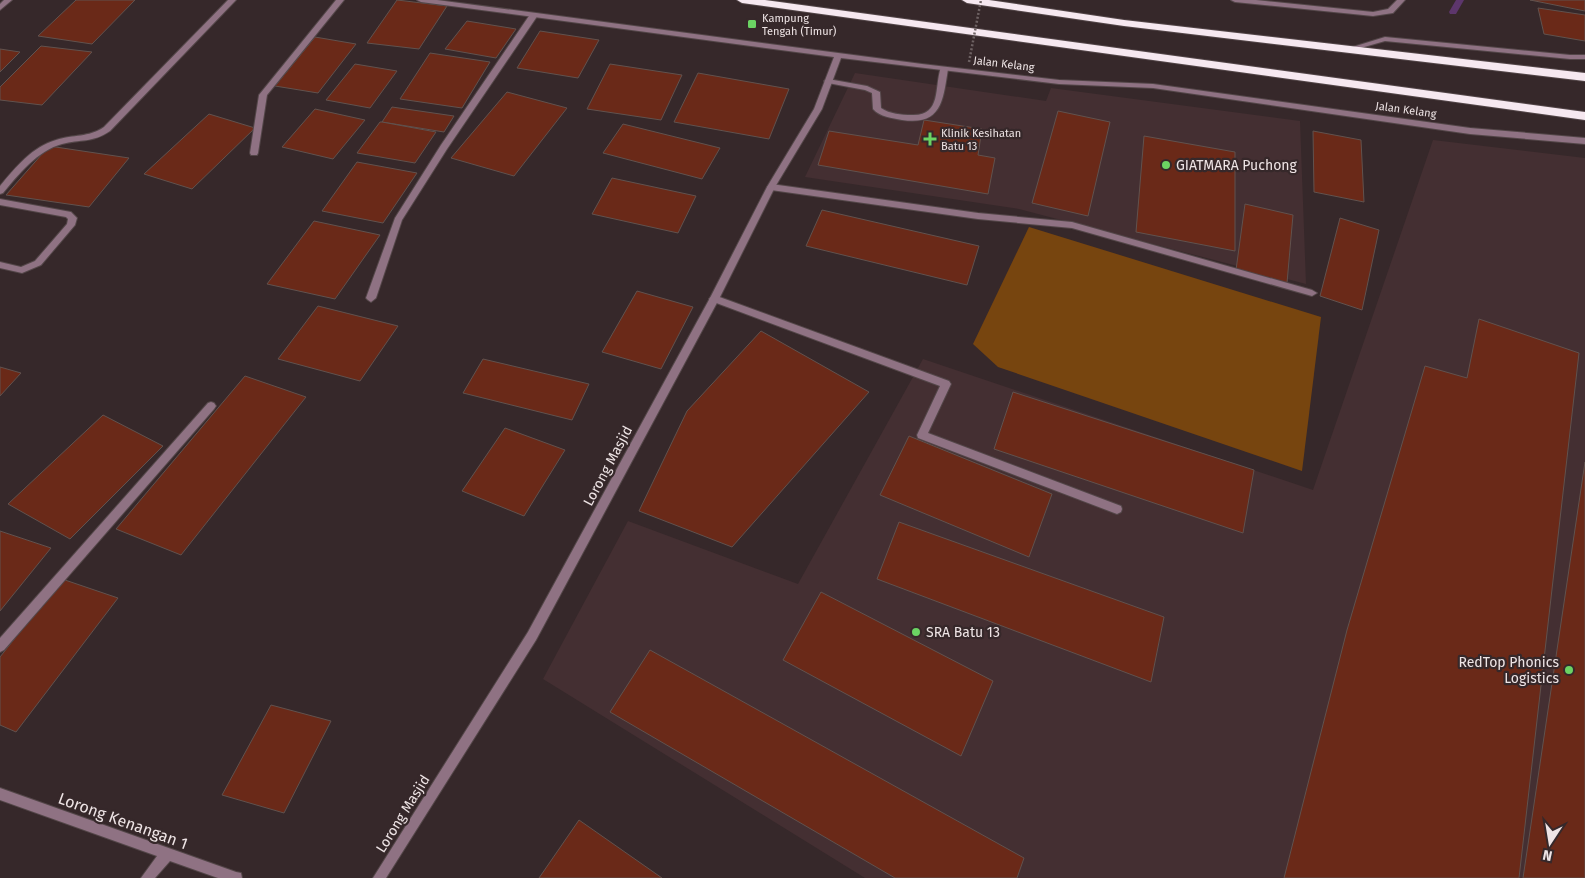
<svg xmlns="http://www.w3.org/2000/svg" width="1585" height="878" viewBox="0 0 1585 878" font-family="'Fira Sans',sans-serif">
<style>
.built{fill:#442f32}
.green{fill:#77450f}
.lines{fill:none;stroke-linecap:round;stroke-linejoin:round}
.stream{fill:#5d366c;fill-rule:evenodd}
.building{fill:#6a2918;stroke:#61524e}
.lane-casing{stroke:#534648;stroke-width:2}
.street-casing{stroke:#534648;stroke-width:2}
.highway-casing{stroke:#534648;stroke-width:2}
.lane{fill:#8f7283;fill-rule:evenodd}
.street{fill:#8f7283;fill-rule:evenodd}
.highway{fill:#f6e8f0;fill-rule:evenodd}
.path-bridge{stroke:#6e6263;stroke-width:2.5;stroke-dasharray:2 2;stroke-linecap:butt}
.poi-dot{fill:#6bd363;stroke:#36282a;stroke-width:2}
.labels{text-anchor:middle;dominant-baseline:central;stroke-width:4.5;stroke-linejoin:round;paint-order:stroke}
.far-poi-label{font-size:11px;fill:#eee4e5;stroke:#36282a;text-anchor:start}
.far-street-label{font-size:11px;fill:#eee4e5;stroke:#36282a}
.poi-label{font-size:14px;fill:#eee4e5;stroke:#36282a;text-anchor:start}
.street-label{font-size:14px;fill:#eee4e5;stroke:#36282a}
.near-street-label{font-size:16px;fill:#eee4e5;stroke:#36282a}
</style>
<rect width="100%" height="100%" fill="#36282a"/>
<!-- built -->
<g class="built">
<path d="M855,73L1046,101L1051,88L1300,121L1306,284L1019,209L805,177Z"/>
<path d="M1433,140L1585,158V878H865L543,679L628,521L798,584L923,359L1313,490Z"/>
</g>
<!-- green -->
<path class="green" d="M1029,227L1321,317L1302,471L998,367L973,344Z"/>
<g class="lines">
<!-- stream -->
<path class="stream" d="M1456,0H1464L1456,14H1450L1449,12Z"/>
</g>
<!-- building -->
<g class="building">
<path d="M76,0H135L92,44L38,36Z"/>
<path d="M397,0L447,6L419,49L367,43Z"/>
<path d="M1530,0H1585V11Z"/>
<path d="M1538,8L1585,15V41L1544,34Z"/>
<path d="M467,21L516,29L496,58L445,49Z"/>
<path d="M540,31L599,40L578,78L517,68Z"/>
<path d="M315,37L356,44L318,93L275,86Z"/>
<path d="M41,46L92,52L42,105L0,100V87Z"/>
<path d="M0,49L20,52L0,72Z"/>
<path d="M430,53L490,62L462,108L400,99Z"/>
<path d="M355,64L397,71L370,108L326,100Z"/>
<path d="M610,64L682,75L661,120L587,109Z"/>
<path d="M698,73L789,89L769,139L674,122Z"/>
<path d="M507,92L567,108L514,176L451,158Z"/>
<path d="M392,107L454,116L444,132L382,122Z"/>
<path d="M315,109L365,120L333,159L282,147Z"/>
<path d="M1058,111L1110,122L1088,216L1032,203Z"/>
<path d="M209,114L255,128L192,189L144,174Z"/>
<path d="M924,120L982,129L978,155L995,158L988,194L818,165L829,131L918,145Z"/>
<path d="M380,122H382L436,132L415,163L357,153Z"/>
<path d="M623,124L720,148L702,179L603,153Z"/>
<path d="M1313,131L1361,140L1364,202L1314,192Z"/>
<path d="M1144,136L1235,152V251L1136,232Z"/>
<path d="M49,146L129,158L89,207L6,195Z"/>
<path d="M357,162L417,173L383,223L322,211Z"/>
<path d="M612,178L696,196L678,233L592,214Z"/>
<path d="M1245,204L1293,215L1287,283L1236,270Z"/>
<path d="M822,210L979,246L967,285L806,246Z"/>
<path d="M1340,218L1379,230L1362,310L1320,296Z"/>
<path d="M314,221L380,235L335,299L267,284Z"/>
<path d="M637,291L693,307L661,369L602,352Z"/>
<path d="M318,306L398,326L360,381L278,359Z"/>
<path d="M1479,319L1579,353L1519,878H1284L1347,630L1425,366L1467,378Z"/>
<path d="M761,331L869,392L732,547L639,511L687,411Z"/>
<path d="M483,359L589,384L572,420L463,393Z"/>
<path d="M0,367L21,373L0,396Z"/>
<path d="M245,376L306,397L181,555L116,529Z"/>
<path d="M1013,392L1254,470L1243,533L994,449Z"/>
<path d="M103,415L163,446L70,539L8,504Z"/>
<path d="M505,428L565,450L524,516L462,491Z"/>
<path d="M909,436L1052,494L1029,557L880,495Z"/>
<path d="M1585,462V878H1523Z"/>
<path d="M899,522L1164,617L1151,682L877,579Z"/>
<path d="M0,531L51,548L0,611Z"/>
<path d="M62,579L118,598L16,732L0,725V657Z"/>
<path d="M821,592L993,681L961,756L783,660Z"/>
<path d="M650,650L1024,858L1017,878H895L610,712Z"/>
<path d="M271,705L331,721L284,813L222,795Z"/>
<path d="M579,820L662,878H539Z"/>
</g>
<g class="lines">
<defs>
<g id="lane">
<path d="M4,0H12L0,10V4Z"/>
<path d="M228,0H236L110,131C93,143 80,139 62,144C37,151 19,174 3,193L0,194V186C16,167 32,147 56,140C74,134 88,138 104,127Z"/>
<path d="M336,0H344L267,95L258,153L257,155H251L250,153L259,95Z"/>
<path d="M531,13L538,15L447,149L402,220L376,298L371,302L368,300L366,298L395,218L441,145Z"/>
<path d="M941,67H947L948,69C943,100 942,126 902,120C892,118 880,117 873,109L872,93L865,90L828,83L824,81L828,79L867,86L880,92L881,108C890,114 901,115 912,115C942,116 934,87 941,67Z"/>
<path d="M771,184L978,213L1072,222L1312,290L1317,293L1312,296L1072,228L978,219L771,190L767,187Z"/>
<path d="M0,199L71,212L77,218L75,225L41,265L22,273L0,268V262L21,267L35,261L67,224L68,219L66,217L0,205Z"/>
<path d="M714,295L949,381L951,384L928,433L1121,506L1122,509L1121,512L1117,514L918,438L917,435L940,386L711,301L709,299L711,297Z"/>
<path d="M211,402L214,403L216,406L214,409L4,650L0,652V638L208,403Z"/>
</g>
<g id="street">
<path d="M417,0H437L922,64L1059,80L1153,84L1470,128L1585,138V144L1470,134L1153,88L1059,84L841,58L822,109L775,187L719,299L536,640L386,878H373L528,632L710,298L767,187L814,109L834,57L421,2Z"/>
<path d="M1231,0H1256L1373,12L1388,9L1397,0H1405L1393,13L1373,16L1235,2Z"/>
<path d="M1385,37L1570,55H1585V59H1570L1385,41L1347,52L1343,50Z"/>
<path d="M0,788L236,872L241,873L242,878H218L170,861L155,878H141L157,856L0,800Z"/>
</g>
<g id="highway">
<path d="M737,0H765L1585,112V120L742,3Z"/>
<path d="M962,0H989L1124,20L1585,73V81L1124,26L967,3Z"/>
</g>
</defs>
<!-- lane casing -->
<use href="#lane" class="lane-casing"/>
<!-- street casing -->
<use href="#street" class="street-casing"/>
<!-- highway casing -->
<use href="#highway" class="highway-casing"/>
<!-- lane -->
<use href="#lane" class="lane"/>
<!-- street -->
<use href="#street" class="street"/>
<!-- highway -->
<use href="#highway" class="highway"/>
<!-- path-bridge -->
<path class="path-bridge" d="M969,62L981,0"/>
</g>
<!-- markers -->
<g class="poi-dot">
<rect x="747" y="19" width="10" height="10" rx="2.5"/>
<path d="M927.5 131.5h5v5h5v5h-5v5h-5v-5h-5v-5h5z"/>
<circle cx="1166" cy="165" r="5"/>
<circle cx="916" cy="632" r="5"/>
<circle cx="1569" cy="670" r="5"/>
</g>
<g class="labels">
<!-- far-poi labels -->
<g class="far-poi-label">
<text x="762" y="18">Kampung<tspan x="762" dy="13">Tengah (Timur)</tspan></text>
<text x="941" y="133">Klinik Kesihatan<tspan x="941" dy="13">Batu 13</tspan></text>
</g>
<!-- far-street labels -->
<g class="far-street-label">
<text transform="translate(1004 64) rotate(7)">Jalan Kelang</text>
<text transform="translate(1406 110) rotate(8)">Jalan Kelang</text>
</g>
<!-- poi labels -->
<g class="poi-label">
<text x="1176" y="165">GIATMARA Puchong</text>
<text x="926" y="632">SRA Batu 13</text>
<text x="1559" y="662" text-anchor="end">RedTop Phonics<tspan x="1559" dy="16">Logistics</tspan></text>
</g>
<!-- street labels -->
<g class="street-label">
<text transform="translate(608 466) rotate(-62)">Lorong Masjid</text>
<text transform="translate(403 814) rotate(-58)">Lorong Masjid</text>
</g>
<!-- near-street labels -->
<g class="near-street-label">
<text transform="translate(123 821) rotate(20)">Lorong Kenangan 1</text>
</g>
</g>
<!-- north arrow -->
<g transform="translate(1550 843) rotate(192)" stroke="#36282a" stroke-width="4" paint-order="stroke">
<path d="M0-4L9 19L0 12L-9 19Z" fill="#eee4e5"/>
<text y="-8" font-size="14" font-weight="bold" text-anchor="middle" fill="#eee4e5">N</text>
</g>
</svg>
